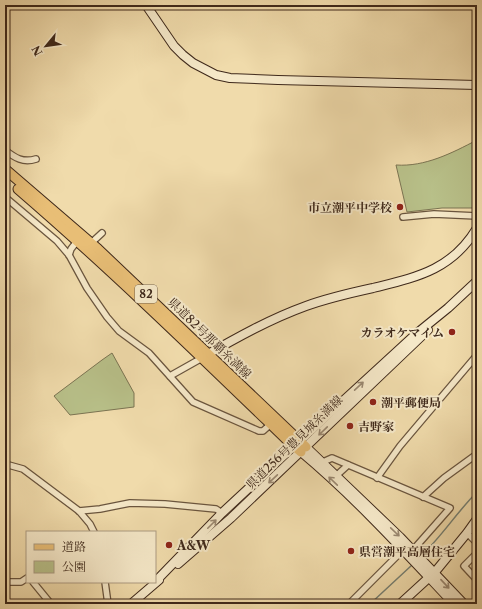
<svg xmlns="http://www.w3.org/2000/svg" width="482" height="609" viewBox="0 0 482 609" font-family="'Libre Caslon Text','Noto Serif JP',serif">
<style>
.green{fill:#b8c089;stroke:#7b7452}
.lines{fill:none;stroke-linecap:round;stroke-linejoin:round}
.stream{stroke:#768073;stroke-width:1.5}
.street-casing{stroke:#6a553e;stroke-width:8}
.secondary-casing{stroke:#3e281a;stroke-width:10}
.primary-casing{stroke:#3e281a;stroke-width:11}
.street{stroke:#f5e8c8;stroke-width:5.5}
.secondary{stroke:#f5e8c8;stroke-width:8}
.primary{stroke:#e8be76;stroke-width:9}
.oneway{stroke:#9a8871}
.poi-dot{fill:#8f2418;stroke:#f5e8c8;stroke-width:1.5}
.labels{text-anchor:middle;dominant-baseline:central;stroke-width:4;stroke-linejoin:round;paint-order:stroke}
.shield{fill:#f5e8c8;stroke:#75624e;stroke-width:1}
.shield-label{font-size:11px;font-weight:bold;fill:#3e281a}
.poi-label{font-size:12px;font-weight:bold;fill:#3e281a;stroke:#f5e8c8;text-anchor:start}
.street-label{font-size:12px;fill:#3e281a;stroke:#f5e8c8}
</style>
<rect width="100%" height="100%" fill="#f0dbab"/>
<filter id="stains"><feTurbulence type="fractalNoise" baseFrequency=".005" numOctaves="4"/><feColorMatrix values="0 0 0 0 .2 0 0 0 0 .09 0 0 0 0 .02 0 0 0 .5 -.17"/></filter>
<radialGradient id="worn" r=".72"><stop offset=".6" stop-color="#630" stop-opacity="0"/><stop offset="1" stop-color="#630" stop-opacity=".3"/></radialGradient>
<!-- green -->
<g class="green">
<path d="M477,140V208H442L407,212L396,165C425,167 452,153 477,140Z"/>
<path d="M112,353L134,393V407L70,415L54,396L102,360Z"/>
</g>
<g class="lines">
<!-- stream -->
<g class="stream">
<path d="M422,555C442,536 457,512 477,492"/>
<path d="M370,604L412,565"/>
</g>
<defs>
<g id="street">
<path d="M5,150C15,158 23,163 36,159"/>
<path d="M5,197L57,241L69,255L87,288L107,317L119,331L149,353L193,402L259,431H263L273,422"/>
<path d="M403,217L434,214L477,216"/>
<path d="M89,245L102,233"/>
<path d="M69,255L71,249L78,240"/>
<path d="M170,376L202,358"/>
<path d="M323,462L332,458L450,508L413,550"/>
<path d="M5,464L23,469L79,511L90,524L94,532"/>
<path d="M337,475L348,465"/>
<path d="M377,478L400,446L477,355"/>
<path d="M423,497L444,478L477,454"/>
<path d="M79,511L100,509L130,503L165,504L216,509L222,513"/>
<path d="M467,533L477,543"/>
<path d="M477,553L464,566L477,580"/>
<path d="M5,582H21L27,578"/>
<path d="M33,582L51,604"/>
<path d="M105,582L108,604"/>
<path d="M349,604L405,548"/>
</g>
<g id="secondary">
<path d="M146,5L174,46L183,55L193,63L216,75L230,78L278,80L477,85"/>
<path d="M203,357C236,338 270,319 306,306C328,298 350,293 373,288C417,277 452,270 477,228"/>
<path d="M306,447L400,537L464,604"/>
<path d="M301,452C356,498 405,552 454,604"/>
<path d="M178,564L231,518L428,330"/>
<path d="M155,582L222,513L294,446L416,334L448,308L477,281"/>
<path d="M131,604L159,580"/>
<path d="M400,604L435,572L467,533L477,519"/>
</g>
<g id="primary">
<path d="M5,169L98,249L306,447"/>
<path d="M18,189C111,269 199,355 288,441L301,452"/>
</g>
</defs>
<!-- street casing -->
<use href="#street" class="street-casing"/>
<!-- secondary casing -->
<use href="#secondary" class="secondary-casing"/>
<!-- primary casing -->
<use href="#primary" class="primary-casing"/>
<!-- street -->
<use href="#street" class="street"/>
<!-- secondary -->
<use href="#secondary" class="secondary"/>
<!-- primary -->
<use href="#primary" class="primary"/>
</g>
<!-- one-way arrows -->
<defs><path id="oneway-shaft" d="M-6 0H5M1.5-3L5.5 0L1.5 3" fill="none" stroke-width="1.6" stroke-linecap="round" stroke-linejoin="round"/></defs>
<g class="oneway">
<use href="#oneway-shaft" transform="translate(359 386) rotate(-43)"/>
<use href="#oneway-shaft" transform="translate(323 431) rotate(136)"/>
<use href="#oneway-shaft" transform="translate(273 479) rotate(137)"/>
<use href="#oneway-shaft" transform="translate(333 481) rotate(-136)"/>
<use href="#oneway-shaft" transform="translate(212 524) rotate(-45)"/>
<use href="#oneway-shaft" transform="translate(395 532) rotate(44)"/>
<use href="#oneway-shaft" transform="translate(445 584) rotate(47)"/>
</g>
<!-- markers -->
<g class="poi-dot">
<circle cx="400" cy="207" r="4"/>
<circle cx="452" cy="332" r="4"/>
<circle cx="373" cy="402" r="4"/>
<circle cx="350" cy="426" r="4"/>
<circle cx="169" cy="545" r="4"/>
<circle cx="351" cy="551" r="4"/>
</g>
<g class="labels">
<!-- shield labels -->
<rect class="shield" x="135" y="285" width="22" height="18" rx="3"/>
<g class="shield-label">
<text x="146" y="294">82</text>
</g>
<!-- poi labels -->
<g class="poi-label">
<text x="392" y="207" text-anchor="end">市立潮平中学校</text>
<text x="444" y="332" text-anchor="end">カラオケマイム</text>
<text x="381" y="402">潮平郵便局</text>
<text x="358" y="426">吉野家</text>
<text x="177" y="545">A&amp;W</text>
<text x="359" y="551">県営潮平高層住宅</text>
</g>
<!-- street labels -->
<g class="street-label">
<text transform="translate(210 338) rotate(44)">県道82号那覇糸満線</text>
<text transform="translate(294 442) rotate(-44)">県道256号豊見城糸満線</text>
</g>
</g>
<!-- margin -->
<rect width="482" height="609" fill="none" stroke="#f0dbab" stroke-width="20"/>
<rect x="6" y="6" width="470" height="597" fill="none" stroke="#3e281a" stroke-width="2"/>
<rect x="10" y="10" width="462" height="589" fill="none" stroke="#3e281a"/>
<!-- legend -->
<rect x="26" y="531" width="130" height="52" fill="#f5e8c8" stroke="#ac9b82"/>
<rect x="34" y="544" width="20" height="6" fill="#e8be76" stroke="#ac9b82"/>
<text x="62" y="551" font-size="12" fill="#3e281a">道路</text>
<rect x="34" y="561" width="20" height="12" fill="#b8c089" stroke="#ac9b82"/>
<text x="62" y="571" font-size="12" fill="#3e281a">公園</text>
<!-- north arrow -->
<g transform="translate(46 46) rotate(241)" stroke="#f5e8c8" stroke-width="3" paint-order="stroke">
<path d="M0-3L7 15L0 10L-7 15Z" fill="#3e281a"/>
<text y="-6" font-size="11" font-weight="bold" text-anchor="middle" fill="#3e281a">N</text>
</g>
<rect width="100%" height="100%" filter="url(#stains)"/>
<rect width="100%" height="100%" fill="url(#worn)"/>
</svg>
